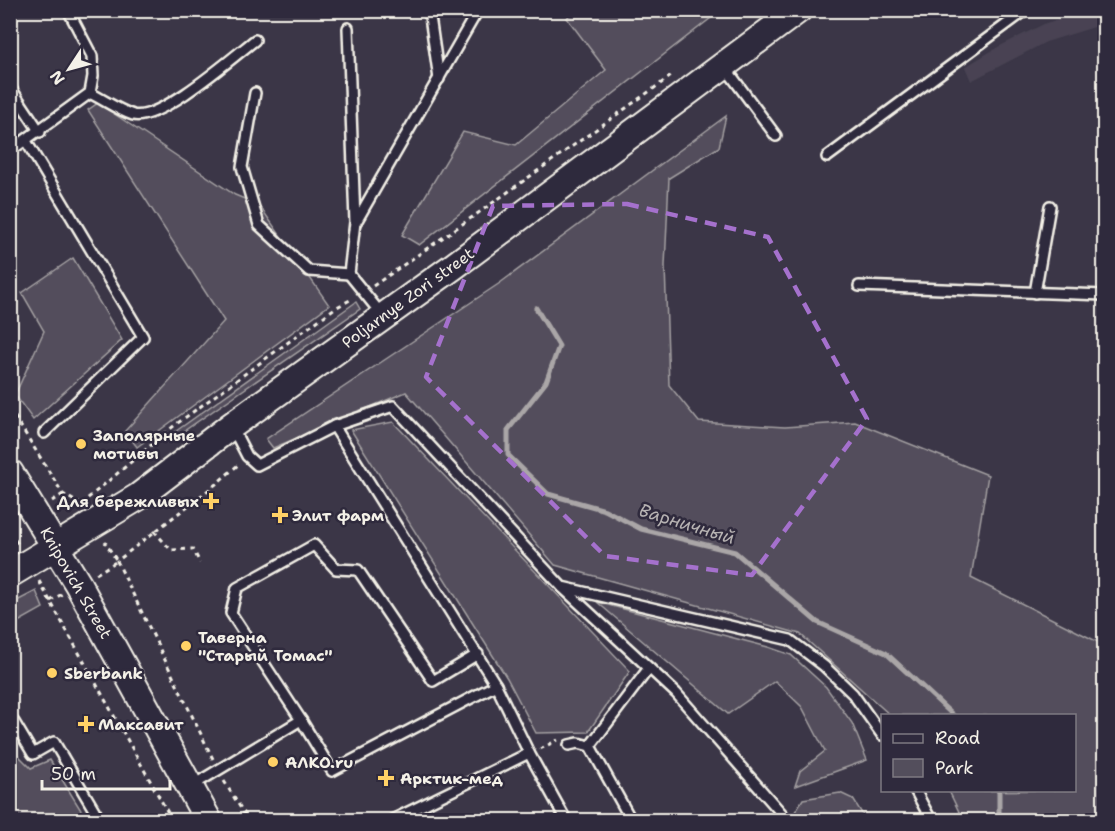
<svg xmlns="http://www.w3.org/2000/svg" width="1115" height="831" viewBox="0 0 1115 831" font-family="'Shantell Sans',sans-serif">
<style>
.built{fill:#484352}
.green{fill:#534e5c;stroke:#a4a0a2;stroke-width:1.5}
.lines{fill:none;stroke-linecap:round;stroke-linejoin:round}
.stream{stroke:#aaa6a7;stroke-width:5}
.service-casing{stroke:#f4f1e8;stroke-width:14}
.secondary-casing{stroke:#f4f1e8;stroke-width:30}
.path{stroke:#f4f1e8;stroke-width:3;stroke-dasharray:4.5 4.5;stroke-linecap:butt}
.service{stroke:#2f2a3d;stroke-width:9}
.secondary{stroke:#2f2a3d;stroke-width:26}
.marked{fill:none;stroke:#a571cd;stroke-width:4.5;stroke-dasharray:12 8;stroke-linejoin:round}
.poi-dot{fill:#ffd166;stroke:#2f2a3d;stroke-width:2}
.labels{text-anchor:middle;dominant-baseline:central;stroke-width:5;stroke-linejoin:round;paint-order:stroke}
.street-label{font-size:16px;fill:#f4f1e8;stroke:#2f2a3d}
.poi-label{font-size:16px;font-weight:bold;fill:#f4f1e8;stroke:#2f2a3d;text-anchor:start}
.water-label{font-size:18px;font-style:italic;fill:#b6b2b2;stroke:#2f2a3d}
</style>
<rect width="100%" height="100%" fill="#3b3647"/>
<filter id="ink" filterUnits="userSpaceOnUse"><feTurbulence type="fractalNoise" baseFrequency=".0167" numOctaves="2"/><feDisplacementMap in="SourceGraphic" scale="12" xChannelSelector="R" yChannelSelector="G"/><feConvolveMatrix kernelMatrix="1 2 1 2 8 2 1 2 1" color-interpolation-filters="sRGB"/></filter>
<g filter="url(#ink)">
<!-- built -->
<path class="built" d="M1087,11H1104V24L1046,42L971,81L965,67L998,47L1046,23Z"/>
<!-- green -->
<g class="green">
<path d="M573,11H720L419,245L402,235L463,132L516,145L606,70L567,18Z"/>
<path d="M98,103L235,195L259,205L329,305L137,447L125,431L224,321L88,110Z"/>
<path d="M726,116L719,147L669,178L665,266L669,385L699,422L785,427L855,422L988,475L971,578L1104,645V820H963L949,791L1074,790V716L890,715L800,634L555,565L406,392L273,448L266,439L500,283Z"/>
<path d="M73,258L122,340L33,420L15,395L44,331L22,293Z"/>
<path d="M356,302L360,309L168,442L165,439Z"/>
<path d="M393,422L630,671L588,732L536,733L507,678L351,430Z"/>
<path d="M36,591L43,608L11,626V604Z"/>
<path d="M597,602L768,647L791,655L826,687L852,723L867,760L795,786L800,771L825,751L802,707L775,681L728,714Z"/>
<path d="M11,748L31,768L50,760L87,820H11Z"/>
<path d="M840,793L853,799L866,820H795L793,815L803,799Z"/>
</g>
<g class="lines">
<!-- stream -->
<g class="stream">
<path d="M536,308L559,346L546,382L508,430V455L548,494L605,510L641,529L735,552L817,622L886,653L954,716"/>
<path d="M999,790V820"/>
</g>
<defs>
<g id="service">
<path d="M429,10L439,79"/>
<path d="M348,28L355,222L349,274L383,316"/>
<path d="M725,67L776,136"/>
<path d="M10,87L40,132"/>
<path d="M90,93C104,100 118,110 133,115C159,122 232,58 255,40"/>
<path d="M255,93L242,167L259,225L309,271L349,274"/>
<path d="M26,141L143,337L44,433"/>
<path d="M10,151L90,93L93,76L92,56L68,10"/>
<path d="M827,157L1026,10"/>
<path d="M356,222L478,10"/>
<path d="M859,286L1104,295"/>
<path d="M1035,293L1050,206"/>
<path d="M334,426L393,406L562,587L790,640L824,666L853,694L882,735"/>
<path d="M232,427L247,456L257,465L334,426L496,685L529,753L566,820"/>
<path d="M563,588L676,693L783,815"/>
<path d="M478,654L433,681L358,570L336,569L314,545L237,588L231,613L301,720L332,771L496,685"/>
<path d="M10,724L14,722L33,754L54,742L100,820"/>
<path d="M569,745L578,743L590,746"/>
<path d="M190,787L301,720"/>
<path d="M915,790L931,820"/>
<path d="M392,820L529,753"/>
<path d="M631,820L590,746L649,668"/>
</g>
<g id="secondary">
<path d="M10,473L78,584L208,820"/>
<path d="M10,574L138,497L231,426L454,266L798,10"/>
</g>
</defs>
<!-- service casing -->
<use href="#service" class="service-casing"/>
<!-- secondary casing -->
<use href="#secondary" class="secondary-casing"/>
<!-- path -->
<g class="path">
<path d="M373,286L484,209L674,74"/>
<path d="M10,409L63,494L80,504"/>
<path d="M52,501L63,494"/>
<path d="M81,504L175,425L335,308L352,299"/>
<path d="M154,531L171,550L193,549L200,563"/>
<path d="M10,532L19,546"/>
<path d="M96,574L117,561L105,542"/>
<path d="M39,581L172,820"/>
<path d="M50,601L62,594"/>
<path d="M540,749L558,740"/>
<path d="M213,759L117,561L216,484L238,465"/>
<path d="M224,781L248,820"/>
</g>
<!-- service -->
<use href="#service" class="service"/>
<!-- secondary -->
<use href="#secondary" class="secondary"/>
</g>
</g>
<!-- marked area -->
<path class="marked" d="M627,204L768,237L867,419L752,575L605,556L426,377L493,206Z"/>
<!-- markers -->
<g class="poi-dot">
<circle cx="81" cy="444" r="6"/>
<path d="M208 492h6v6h6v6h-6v6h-6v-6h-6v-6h6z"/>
<path d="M277 506h6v6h6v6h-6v6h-6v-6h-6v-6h6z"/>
<circle cx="186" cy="646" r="6"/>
<circle cx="52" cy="673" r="6"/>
<path d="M83 715h6v6h6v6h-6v6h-6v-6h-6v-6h6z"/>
<circle cx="273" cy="762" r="6"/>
<path d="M383 769h6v6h6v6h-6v6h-6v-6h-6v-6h6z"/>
</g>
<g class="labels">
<!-- street labels -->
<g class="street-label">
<text transform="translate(408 298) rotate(-36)">Poljarnye Zori street</text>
<text transform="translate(76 583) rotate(60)">Knipovich Street</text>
</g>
<!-- poi labels -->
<g class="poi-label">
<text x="93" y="435">Заполярные<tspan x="93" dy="18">мотивы</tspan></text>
<text x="199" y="501" text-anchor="end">Для бережливых</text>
<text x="292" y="515">Элит фарм</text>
<text x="198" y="637">Таверна<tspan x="198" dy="18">"Старый Томас"</tspan></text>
<text x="64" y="673">Sberbank</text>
<text x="98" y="724">Максавит</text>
<text x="285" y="762">АЛКО.ru</text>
<text x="400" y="778">Арктик-мед</text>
</g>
<!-- water labels -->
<g class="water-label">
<text transform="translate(687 524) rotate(17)">Варничный</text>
</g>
</g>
<!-- margin -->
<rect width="1115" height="831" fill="none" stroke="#2f2a3d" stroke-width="36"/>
<rect x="18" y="18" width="1079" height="795" fill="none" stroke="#f4f1e8" stroke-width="2" filter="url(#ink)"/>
<!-- legend -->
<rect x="881" y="714" width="195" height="78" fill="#2f2a3d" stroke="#7e7a81" stroke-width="1.5"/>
<rect x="893" y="734" width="30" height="9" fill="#2f2a3d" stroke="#7e7a81" stroke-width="1.5"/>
<text x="935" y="744" font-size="18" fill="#f4f1e8">Road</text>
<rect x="893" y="759" width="30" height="18" fill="#534e5c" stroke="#7e7a81" stroke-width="1.5"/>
<text x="935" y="774" font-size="18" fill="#f4f1e8">Park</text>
<!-- north arrow -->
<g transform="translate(69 69) rotate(234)" stroke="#2f2a3d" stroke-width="4.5" paint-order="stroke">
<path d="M0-4.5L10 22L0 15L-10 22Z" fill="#f4f1e8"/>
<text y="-9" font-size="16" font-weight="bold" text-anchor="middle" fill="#f4f1e8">N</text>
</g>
<!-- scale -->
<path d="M42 780v9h128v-9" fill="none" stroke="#f4f1e8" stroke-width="3"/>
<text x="51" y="780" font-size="18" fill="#f4f1e8" stroke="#2f2a3d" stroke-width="4.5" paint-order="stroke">50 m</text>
</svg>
